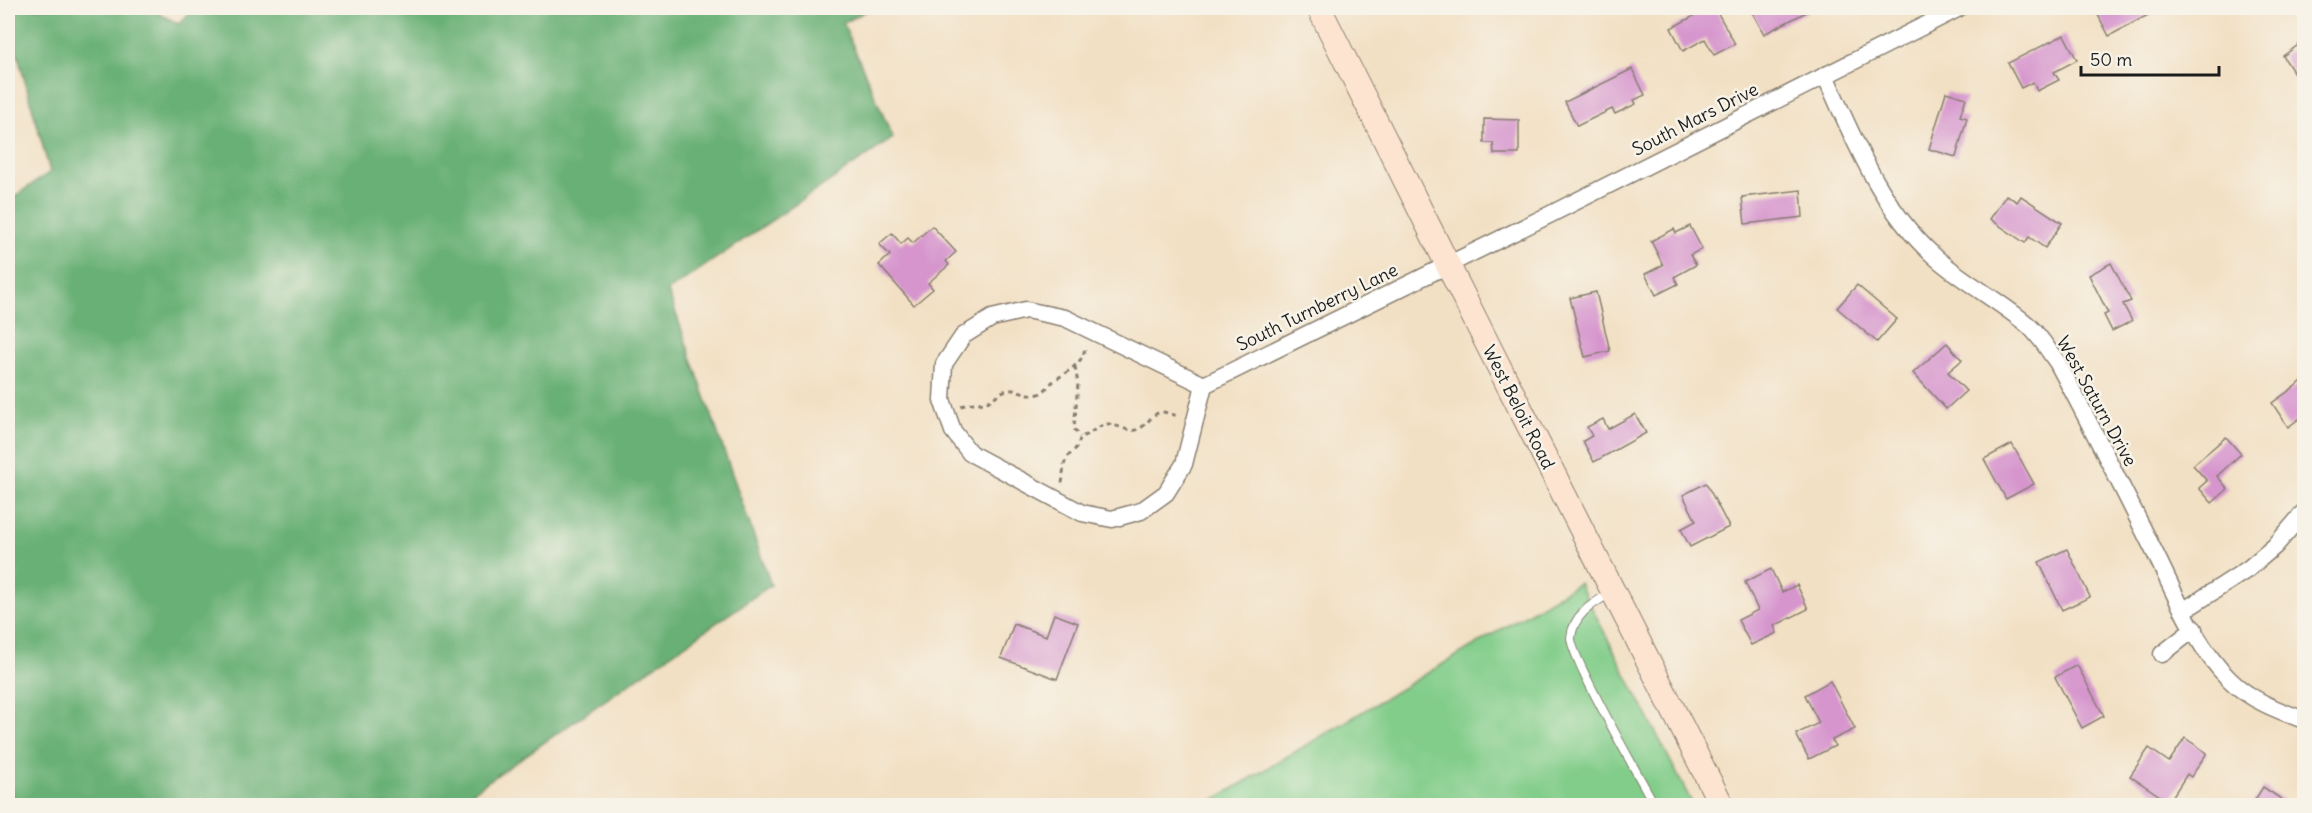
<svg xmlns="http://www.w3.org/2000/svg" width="2312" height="813" viewBox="0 0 2312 813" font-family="Delius,sans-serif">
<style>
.green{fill:#82cd8a;stroke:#4f7453;stroke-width:1.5}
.forest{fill:#69b076;stroke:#426649;stroke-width:1.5}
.building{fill:#d695cd}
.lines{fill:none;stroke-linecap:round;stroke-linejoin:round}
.service-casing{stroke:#877e70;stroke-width:10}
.minor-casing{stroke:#877e70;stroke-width:19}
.secondary-casing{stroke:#877e70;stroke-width:26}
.path{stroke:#877e70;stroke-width:3;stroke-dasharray:4.5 4.5;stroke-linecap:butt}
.service{stroke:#fff;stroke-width:8}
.minor{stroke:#fff;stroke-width:16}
.secondary{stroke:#fde4d1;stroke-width:24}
.labels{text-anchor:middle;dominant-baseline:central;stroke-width:5;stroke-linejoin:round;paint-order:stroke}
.street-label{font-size:18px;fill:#1c1c1c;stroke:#f7f3e8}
</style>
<rect width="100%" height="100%" fill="#f7f3e8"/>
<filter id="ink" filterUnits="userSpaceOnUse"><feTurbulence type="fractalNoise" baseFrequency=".0167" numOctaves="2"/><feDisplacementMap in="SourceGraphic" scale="12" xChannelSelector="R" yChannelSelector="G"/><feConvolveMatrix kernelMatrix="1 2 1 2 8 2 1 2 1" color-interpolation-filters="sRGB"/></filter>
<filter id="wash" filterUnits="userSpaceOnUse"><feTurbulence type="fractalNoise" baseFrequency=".008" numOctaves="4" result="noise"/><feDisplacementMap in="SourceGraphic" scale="24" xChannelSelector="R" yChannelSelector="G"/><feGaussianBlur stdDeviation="1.35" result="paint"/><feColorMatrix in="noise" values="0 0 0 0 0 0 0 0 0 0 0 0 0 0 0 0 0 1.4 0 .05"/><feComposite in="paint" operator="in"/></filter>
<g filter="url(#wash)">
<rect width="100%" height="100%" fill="#f2e0c4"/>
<!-- green -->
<path class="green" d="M1579,583L1693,805L1204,806Z"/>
<!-- forest -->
<path class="forest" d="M8,8H148L179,24L194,8H872L843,23L893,138L668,291L771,585L454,805H8V201L50,172L8,20Z"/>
<g id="blocks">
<!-- building -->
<g class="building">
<path d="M1709,8H1715L1735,44L1714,55L1705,39L1683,51L1671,28Z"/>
<path d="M1750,8H1814L1764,34Z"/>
<path d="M2112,8H2161L2109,36L2098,15Z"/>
<path d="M2064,35L2077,60L2054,72L2059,80L2037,91L2033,82L2021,88L2008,63Z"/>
<path d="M2304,41V89L2283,56Z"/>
<path d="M1632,69L1645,95L1634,100L1636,104L1615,114L1612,109L1577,126L1565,102Z"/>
<path d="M1946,92L1966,98L1960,116L1967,118L1956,157L1929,149Z"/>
<path d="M1484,119L1519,120V154H1494L1493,143H1484Z"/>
<path d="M1801,190L1803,217L1745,224L1742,197Z"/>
<path d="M2006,195L2017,202L2021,196L2062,223L2045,248L2029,237L2025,243L1990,219Z"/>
<path d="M932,226L956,252L946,261L949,265L928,283L933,289L914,305L879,265L890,255L879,244L892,233L901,244L908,238L913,243Z"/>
<path d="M1690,226L1702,249L1690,255L1696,265L1674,277L1678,284L1656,295L1645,274L1663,265L1651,241L1674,229L1676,233Z"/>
<path d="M2111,263L2131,301L2123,304L2132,321L2112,331L2104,315L2108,313L2089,275Z"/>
<path d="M1857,285L1897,319L1877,342L1837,308Z"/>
<path d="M1596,292L1610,351L1585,357L1570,298Z"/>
<path d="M1947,343L1962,360L1948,372L1966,391L1946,409L1913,373Z"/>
<path d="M2304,380V415L2288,427L2272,403Z"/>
<path d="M1635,414L1646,433L1594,462L1583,441L1592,436L1587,427L1603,419L1608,429Z"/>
<path d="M2226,437L2241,454L2217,476L2228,489L2212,503L2199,488L2207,481L2193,465Z"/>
<path d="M2012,444L2034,484L2006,499L1984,459Z"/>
<path d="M1706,483L1729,527L1690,547L1681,529L1696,521L1683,495Z"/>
<path d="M2067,549L2090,597L2062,610L2039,562Z"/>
<path d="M1771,569L1782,592L1797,585L1808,609L1774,626L1777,633L1751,645L1738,620L1758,610L1745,582Z"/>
<path d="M1054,614L1078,623L1057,679L1001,658L1014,624L1046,636Z"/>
<path d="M2077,665L2104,716L2082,728L2055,677Z"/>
<path d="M1830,681L1855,729L1832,740L1835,746L1809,759L1796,734L1819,723L1805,695Z"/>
<path d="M2185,738L2207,753L2191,777L2187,774L2169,802L2130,776L2149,748L2169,762Z"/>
<path d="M2263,787L2292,806H2251Z"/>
</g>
</g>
</g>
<g filter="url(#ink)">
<use href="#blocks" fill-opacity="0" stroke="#877e70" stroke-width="1.5"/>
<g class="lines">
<defs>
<path id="service" d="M1612,592C1594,603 1574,613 1571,637C1569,655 1642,781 1655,806"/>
<g id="minor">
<path d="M1825,75C1853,138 1881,208 1933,255C1961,281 1999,300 2029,326C2040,336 2048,350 2057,362C2091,425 2123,489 2155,553C2176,595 2195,646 2229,679C2250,700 2277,710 2304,720"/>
<path d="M1026,310L1065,318L1204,385L1184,464L1166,493L1141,511L1112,519L1082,513L970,453L953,431L942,400L944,364L963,336L992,318Z"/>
<path d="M1204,385L1551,214L1959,8"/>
<path d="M2183,611L2248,569L2275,546L2304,512"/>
<path d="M2162,654L2194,629"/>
</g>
<path id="secondary" d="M1319,8L1491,351L1722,806"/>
</defs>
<!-- service casing -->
<use href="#service" class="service-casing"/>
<!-- minor casing -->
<use href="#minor" class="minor-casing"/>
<!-- secondary casing -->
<use href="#secondary" class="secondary-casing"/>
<!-- path -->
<g class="path">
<path d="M1075,367L1078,384L1074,429L1080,437"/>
<path d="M961,406L977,402L983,404C992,401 998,392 1007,390C1017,388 1029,397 1039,394C1044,392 1046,389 1049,385C1062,373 1085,366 1085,345"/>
<path d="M1062,483C1064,475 1062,465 1067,458C1074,448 1078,451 1080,437C1091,435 1100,423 1109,424C1118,425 1127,432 1136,430C1147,427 1151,413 1162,412C1168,412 1174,416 1180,416"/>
</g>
<!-- service -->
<use href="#service" class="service"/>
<!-- minor -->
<use href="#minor" class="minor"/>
<!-- secondary -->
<use href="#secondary" class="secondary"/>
</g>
</g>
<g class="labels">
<!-- street labels -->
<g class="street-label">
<text transform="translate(1695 119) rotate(-27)">South Mars Drive</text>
<text transform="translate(1317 307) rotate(-26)">South Turnberry Lane</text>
<text transform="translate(2097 401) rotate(61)">West Saturn Drive</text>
<text transform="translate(1519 407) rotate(63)">West Beloit Road</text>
</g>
</g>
<!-- margin -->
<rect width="2312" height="813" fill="none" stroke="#f7f3e8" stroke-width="30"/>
<!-- scale -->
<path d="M2081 66v9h138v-9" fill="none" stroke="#1c1c1c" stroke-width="3"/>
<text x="2090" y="66" font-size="18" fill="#1c1c1c" stroke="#f7f3e8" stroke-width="4.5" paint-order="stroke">50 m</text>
</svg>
